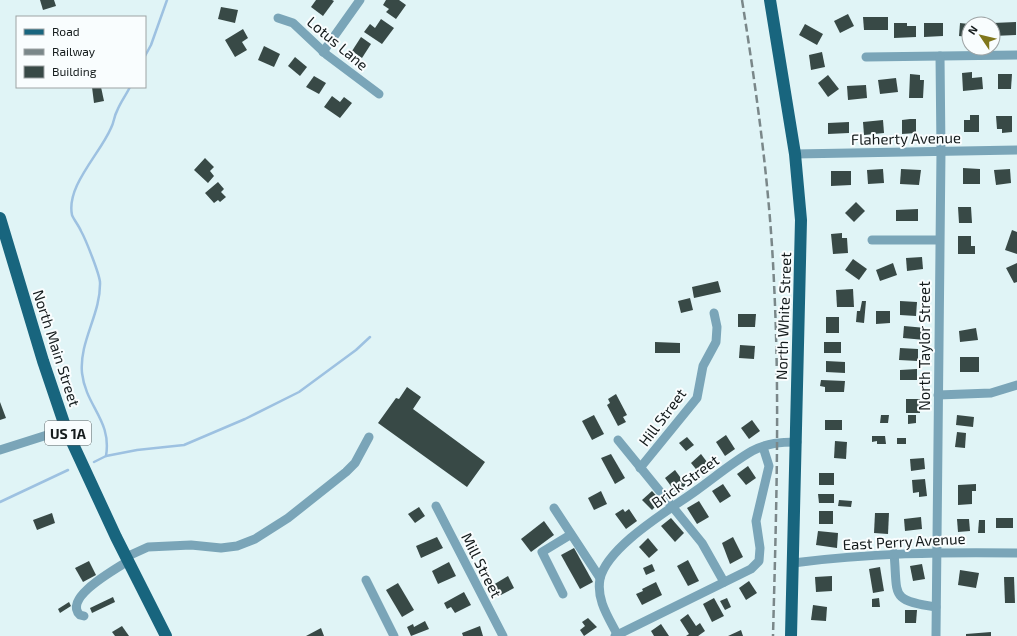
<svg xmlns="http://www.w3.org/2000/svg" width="1017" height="636" viewBox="0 0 1017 636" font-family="'Exo 2',sans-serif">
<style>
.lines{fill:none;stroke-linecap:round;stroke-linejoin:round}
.stream{stroke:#9dc1e1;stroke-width:2.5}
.building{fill:#384946}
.minor{stroke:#7aa5b8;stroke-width:9}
.major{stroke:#18657e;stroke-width:12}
.rail{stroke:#7a8789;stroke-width:2.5;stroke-dasharray:8 4;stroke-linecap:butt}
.labels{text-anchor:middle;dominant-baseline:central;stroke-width:4;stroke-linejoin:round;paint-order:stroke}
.shield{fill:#f9fdfe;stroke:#595f60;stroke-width:1}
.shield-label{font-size:14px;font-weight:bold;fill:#141b1c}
.street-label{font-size:15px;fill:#141b1c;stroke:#f9fdfe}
</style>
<rect width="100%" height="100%" fill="#e0f4f6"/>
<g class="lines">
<!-- stream -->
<g class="stream">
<path d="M145,56L151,45L167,0"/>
<path d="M106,456C112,420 86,407 82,373C79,341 101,314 100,282C99,273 86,240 81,231C79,226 74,220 72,215C66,186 100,154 111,128C114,123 114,116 117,111C120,103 126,95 130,87"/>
<path d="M94,462L106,456L137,450L184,445L245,419L299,392L356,350L370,337"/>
<path d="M0,502L68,470"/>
</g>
</g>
<!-- building -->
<g class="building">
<path d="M40,0H54L56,6L43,10Z"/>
<path d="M316,0H332L334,1L323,16L311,7Z"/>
<path d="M386,0H399L406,5L396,19L386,12L389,9L383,5Z"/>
<path d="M221,7L238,10L235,23L218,19Z"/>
<path d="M848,14L854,26L840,33L834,21Z"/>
<path d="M863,17H888V30H864Z"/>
<path d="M381,19L394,28L382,44L364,32L370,24L375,28Z"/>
<path d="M1016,22V35L993,36V23Z"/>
<path d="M894,23H907V26H916V37L894,38Z"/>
<path d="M924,23H943V36L924,37Z"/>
<path d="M960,23L969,24V37L959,36Z"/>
<path d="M805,24L823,34L817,45L799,35Z"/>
<path d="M243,29L248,38L242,42L247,50L235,57L225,40Z"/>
<path d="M361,37L371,44L362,58L352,51Z"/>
<path d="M264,46L280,54L274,67L258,60Z"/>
<path d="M822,52L825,67L811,70L809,55Z"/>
<path d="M295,57L307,67L300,76L288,66Z"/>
<path d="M972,72V78L982,77L983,89L963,91L962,73Z"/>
<path d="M910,74L920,75V80H924L923,98H909Z"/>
<path d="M998,74H1012L1011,89H998Z"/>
<path d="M828,75L839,89L828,97L818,83Z"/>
<path d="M314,76L326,83L319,94L306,87Z"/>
<path d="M896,78L898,92L880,94L878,80Z"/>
<path d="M866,85L867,98L848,100L847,86Z"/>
<path d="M92,87H101L104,101L94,103Z"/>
<path d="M332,96L340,102L344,97L352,103L340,118L324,107Z"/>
<path d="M970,115H979V132H964V120H970Z"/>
<path d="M996,116H1012V132L1002,133V129H997Z"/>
<path d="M910,119H916V133L902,134V120Z"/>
<path d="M883,120L884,133L864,135L863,122Z"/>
<path d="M849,122V133L828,134V123Z"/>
<path d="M205,158L214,167L210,171L214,176L208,183L194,170Z"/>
<path d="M963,168L980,169V184H963Z"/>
<path d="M883,169L884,183L868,184L867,170Z"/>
<path d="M901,169L921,170L919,185L900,184Z"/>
<path d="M1010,169L1011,183L996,185L994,170Z"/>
<path d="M831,171H851V185L831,186Z"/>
<path d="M218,182L224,189L221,192L226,197L220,202L218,200L214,203L205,193Z"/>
<path d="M856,202L865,211L854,222L845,213Z"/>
<path d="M958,207H971L972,223H959Z"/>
<path d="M918,209V221H896V210Z"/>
<path d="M1012,230L1017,232V254L1005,250Z"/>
<path d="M842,233V238H847L848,253L833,254L831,234Z"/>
<path d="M958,236H971V246H975V254H958Z"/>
<path d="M922,257L923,269L907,271L906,258Z"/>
<path d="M853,259L867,269L859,280L845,270Z"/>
<path d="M893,263L897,275L880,281L876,270Z"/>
<path d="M1017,263V282L1014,283L1006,268Z"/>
<path d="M718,281L721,292L694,298L692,287Z"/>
<path d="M853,289L854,307H837L836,290Z"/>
<path d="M690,298L693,310L681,313L678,301Z"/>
<path d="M862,301H866L864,323L856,322L857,311H860Z"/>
<path d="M900,301L917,302L916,316L900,315Z"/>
<path d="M876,311H890V323L876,324Z"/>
<path d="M738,314H756L755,327H738Z"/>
<rect x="826" y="317" width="13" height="16"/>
<path d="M904,326L926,328L925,340L903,338Z"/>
<path d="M976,328L978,340L960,342L959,331Z"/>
<path d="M655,342L680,343V353H655Z"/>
<rect x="824" y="342" width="17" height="11"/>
<path d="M740,345L755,346L754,359L739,358Z"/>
<path d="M900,348L918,349V361L899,360Z"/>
<rect x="960" y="357" width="19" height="15"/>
<path d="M826,361L845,362V373L826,372Z"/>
<path d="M917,369V380H900V370Z"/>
<path d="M821,380L845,381L844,392H825V387L820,386Z"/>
<path d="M407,387L421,397L413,409L485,462L467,487L378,423L396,398L399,399Z"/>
<path d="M616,394L627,415L623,417L626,422L618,426L607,405L610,403L608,399Z"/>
<rect x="906" y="399" width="14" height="14"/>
<path d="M0,402L6,418L0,420Z"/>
<path d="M594,415L604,434L592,440L582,421Z"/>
<path d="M881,415H889L888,423H880Z"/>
<path d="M908,415H916V423L908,424Z"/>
<path d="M957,415L974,417L973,427L956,425Z"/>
<path d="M752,420L760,431L749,439L741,428Z"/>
<rect x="825" y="420" width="17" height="10"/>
<path d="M957,432L966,433L965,448L955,447Z"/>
<path d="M726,435L735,449L725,456L716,442Z"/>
<path d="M872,436H885L886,444H877V441L872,442Z"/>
<path d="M687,437L694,445L686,451L679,443Z"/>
<rect x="897" y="438" width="9" height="6"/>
<path d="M835,441L847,442L846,459L834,458Z"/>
<path d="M611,454L625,478L615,484L601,458Z"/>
<path d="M701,454L710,466L700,474L691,463Z"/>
<path d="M924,458L925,469L911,471L910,459Z"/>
<path d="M748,466L756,478L746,485L737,474Z"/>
<path d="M675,470L686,485L676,493L665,478Z"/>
<rect x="819" y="473" width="15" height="12"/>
<path d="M925,479L927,496L919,497V492L913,493L912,480Z"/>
<path d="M723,484L731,496L720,503L712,491Z"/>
<path d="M976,484V491H972V504L958,505V485Z"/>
<path d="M601,491L607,504L594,510L588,498Z"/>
<path d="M652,491L661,501L652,510L642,500Z"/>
<path d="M818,494H834V503H819Z"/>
<path d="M839,500L852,501L851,507L838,506Z"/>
<path d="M699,501L709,517L697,524L687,508Z"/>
<path d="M419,507L425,516L415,523L408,514Z"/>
<path d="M623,509L625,512L629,509L637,521L626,529L615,514Z"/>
<rect x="819" y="511" width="14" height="13"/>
<path d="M52,513L55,523L37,530L33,520Z"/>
<path d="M875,513H889L888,534L874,533Z"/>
<path d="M921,517L922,529L905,531L904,519Z"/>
<path d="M671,518L684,533L675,542L661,526Z"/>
<rect x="996" y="518" width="17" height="10"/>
<path d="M957,519H969L970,531L958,532Z"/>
<path d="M979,520H985V533H978Z"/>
<path d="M544,521L554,535L531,552L521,539Z"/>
<path d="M818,531L838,533L837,548L816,545Z"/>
<path d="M437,537L443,548L421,558L416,546Z"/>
<path d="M733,537L743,557L730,564L722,543Z"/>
<path d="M648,538L658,550L649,558L639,547Z"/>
<path d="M574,548L593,582L580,589L561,555Z"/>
<path d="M688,560L699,581L688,586L677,566Z"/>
<path d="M89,561L96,575L83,582L75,568Z"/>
<path d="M449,562L456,576L438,584L432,571Z"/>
<path d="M652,564L655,571L646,575L643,568Z"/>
<path d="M922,564L925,579L913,581L910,566Z"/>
<path d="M880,567L884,591L873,593L869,569Z"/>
<path d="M960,570L979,573L976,588L958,585Z"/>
<path d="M508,576L514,588L499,596L493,585Z"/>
<path d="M832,576V591L816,592L815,577Z"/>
<path d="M1004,577H1014L1015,603H1005Z"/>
<path d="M749,581L757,593L746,600L739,588Z"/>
<path d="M656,582L662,595L642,605L636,594L643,591L642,589Z"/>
<path d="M398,583L414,610L402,617L386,590Z"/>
<path d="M464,592L471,605L455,613L451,607L447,609L444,603Z"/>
<path d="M113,597L115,602L92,613L90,608Z"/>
<path d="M714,598L724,616L712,622L703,604Z"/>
<path d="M727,598L731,607L725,610L720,601Z"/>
<path d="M879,598L880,607H872V599Z"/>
<path d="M69,602L71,606L60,613L58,609Z"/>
<path d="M813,605L827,607L826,621L811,620Z"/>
<path d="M905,610H917L916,623H905Z"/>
<path d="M688,614L696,626L700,623L705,631L698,636H686L689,634L680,620Z"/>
<path d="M588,618L597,627L584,636L580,630L585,626L582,622Z"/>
<path d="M425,621L429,629L411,636L407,627L413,624L414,627Z"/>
<path d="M661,624L669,636H654L651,631Z"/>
<path d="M122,626L129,636H115L112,632Z"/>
<path d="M480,626L483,636H463L462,633Z"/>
<path d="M321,628L324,636H306Z"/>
<path d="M741,630L743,636H728Z"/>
<path d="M991,632V636H966V634Z"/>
</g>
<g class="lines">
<!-- minor -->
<g class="minor">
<path d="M278,18L293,23L327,55L379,94"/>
<path d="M323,52L360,0"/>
<path d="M866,57L1017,55"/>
<path d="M795,154L1017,150"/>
<path d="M872,240H939"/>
<path d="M938,395L991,393L1017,385"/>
<path d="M618,440L702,543L724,582"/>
<path d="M0,450L66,429"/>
<path d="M640,468L697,398L703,366L716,342L717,327L714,313"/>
<path d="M436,506L503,636"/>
<path d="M554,508L600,578"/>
<path d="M894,553C898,596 889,600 936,607"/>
<path d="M126,557L148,547L191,545L221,548L237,546L255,539L288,518L346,472L355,463L369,437"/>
<path d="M793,563C868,553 942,552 1017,553"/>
<path d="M366,580L394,636"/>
<path d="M563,594L542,552L570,535"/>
<path d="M84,616L80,615C62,598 116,569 128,561"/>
<path d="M615,636L751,569L759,561L760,548L756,521L769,466L763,447"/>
<path d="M618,636C609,618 596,600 600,579C607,546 671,509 697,490C715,477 733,462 752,451C767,443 781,442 797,442"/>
<path d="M936,636L941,151L940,56"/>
</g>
<!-- major -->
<g class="major">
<path d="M770,0L795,154L801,220L791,636"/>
<path d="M0,218L43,361L66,429L116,537L166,636"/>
</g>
<!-- rail -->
<path class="rail" d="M742,0C757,94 770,189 774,283C780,401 776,519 773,636"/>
</g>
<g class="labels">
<!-- shield labels -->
<rect class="shield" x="45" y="421" width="46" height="24" rx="3"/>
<g class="shield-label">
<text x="68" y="433">US 1A</text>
</g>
<!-- street labels -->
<g class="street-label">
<text transform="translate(338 43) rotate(40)">Lotus Lane</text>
<text transform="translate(906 138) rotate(-1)">Flaherty Avenue</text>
<text transform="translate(783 316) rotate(-88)">North White Street</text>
<text transform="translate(924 346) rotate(-90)">North Taylor Street</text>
<text transform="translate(57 348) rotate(72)">North Main Street</text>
<text transform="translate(662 417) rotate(-53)">Hill Street</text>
<text transform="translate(685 481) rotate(-36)">Brick Street</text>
<text transform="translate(904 541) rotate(-3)">East Perry Avenue</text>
<text transform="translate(482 565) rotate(63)">Mill Street</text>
</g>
</g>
<!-- legend -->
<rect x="16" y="16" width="130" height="72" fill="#f9fdfe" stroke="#9da3a4"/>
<rect x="24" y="29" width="20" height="6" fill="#18657e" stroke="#9da3a4"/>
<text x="52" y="36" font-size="12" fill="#141b1c">Road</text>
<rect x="24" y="49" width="20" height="6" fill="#7a8789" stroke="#9da3a4"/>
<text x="52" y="56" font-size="12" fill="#141b1c">Railway</text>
<rect x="24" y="66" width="20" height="12" fill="#384946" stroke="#9da3a4"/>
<text x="52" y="76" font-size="12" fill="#141b1c">Building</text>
<!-- north arrow -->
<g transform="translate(981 36) rotate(305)"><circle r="19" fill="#f9fdfe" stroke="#9da3a4"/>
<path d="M0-3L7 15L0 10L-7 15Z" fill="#80771c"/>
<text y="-6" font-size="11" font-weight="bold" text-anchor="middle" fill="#141b1c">N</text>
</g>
</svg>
